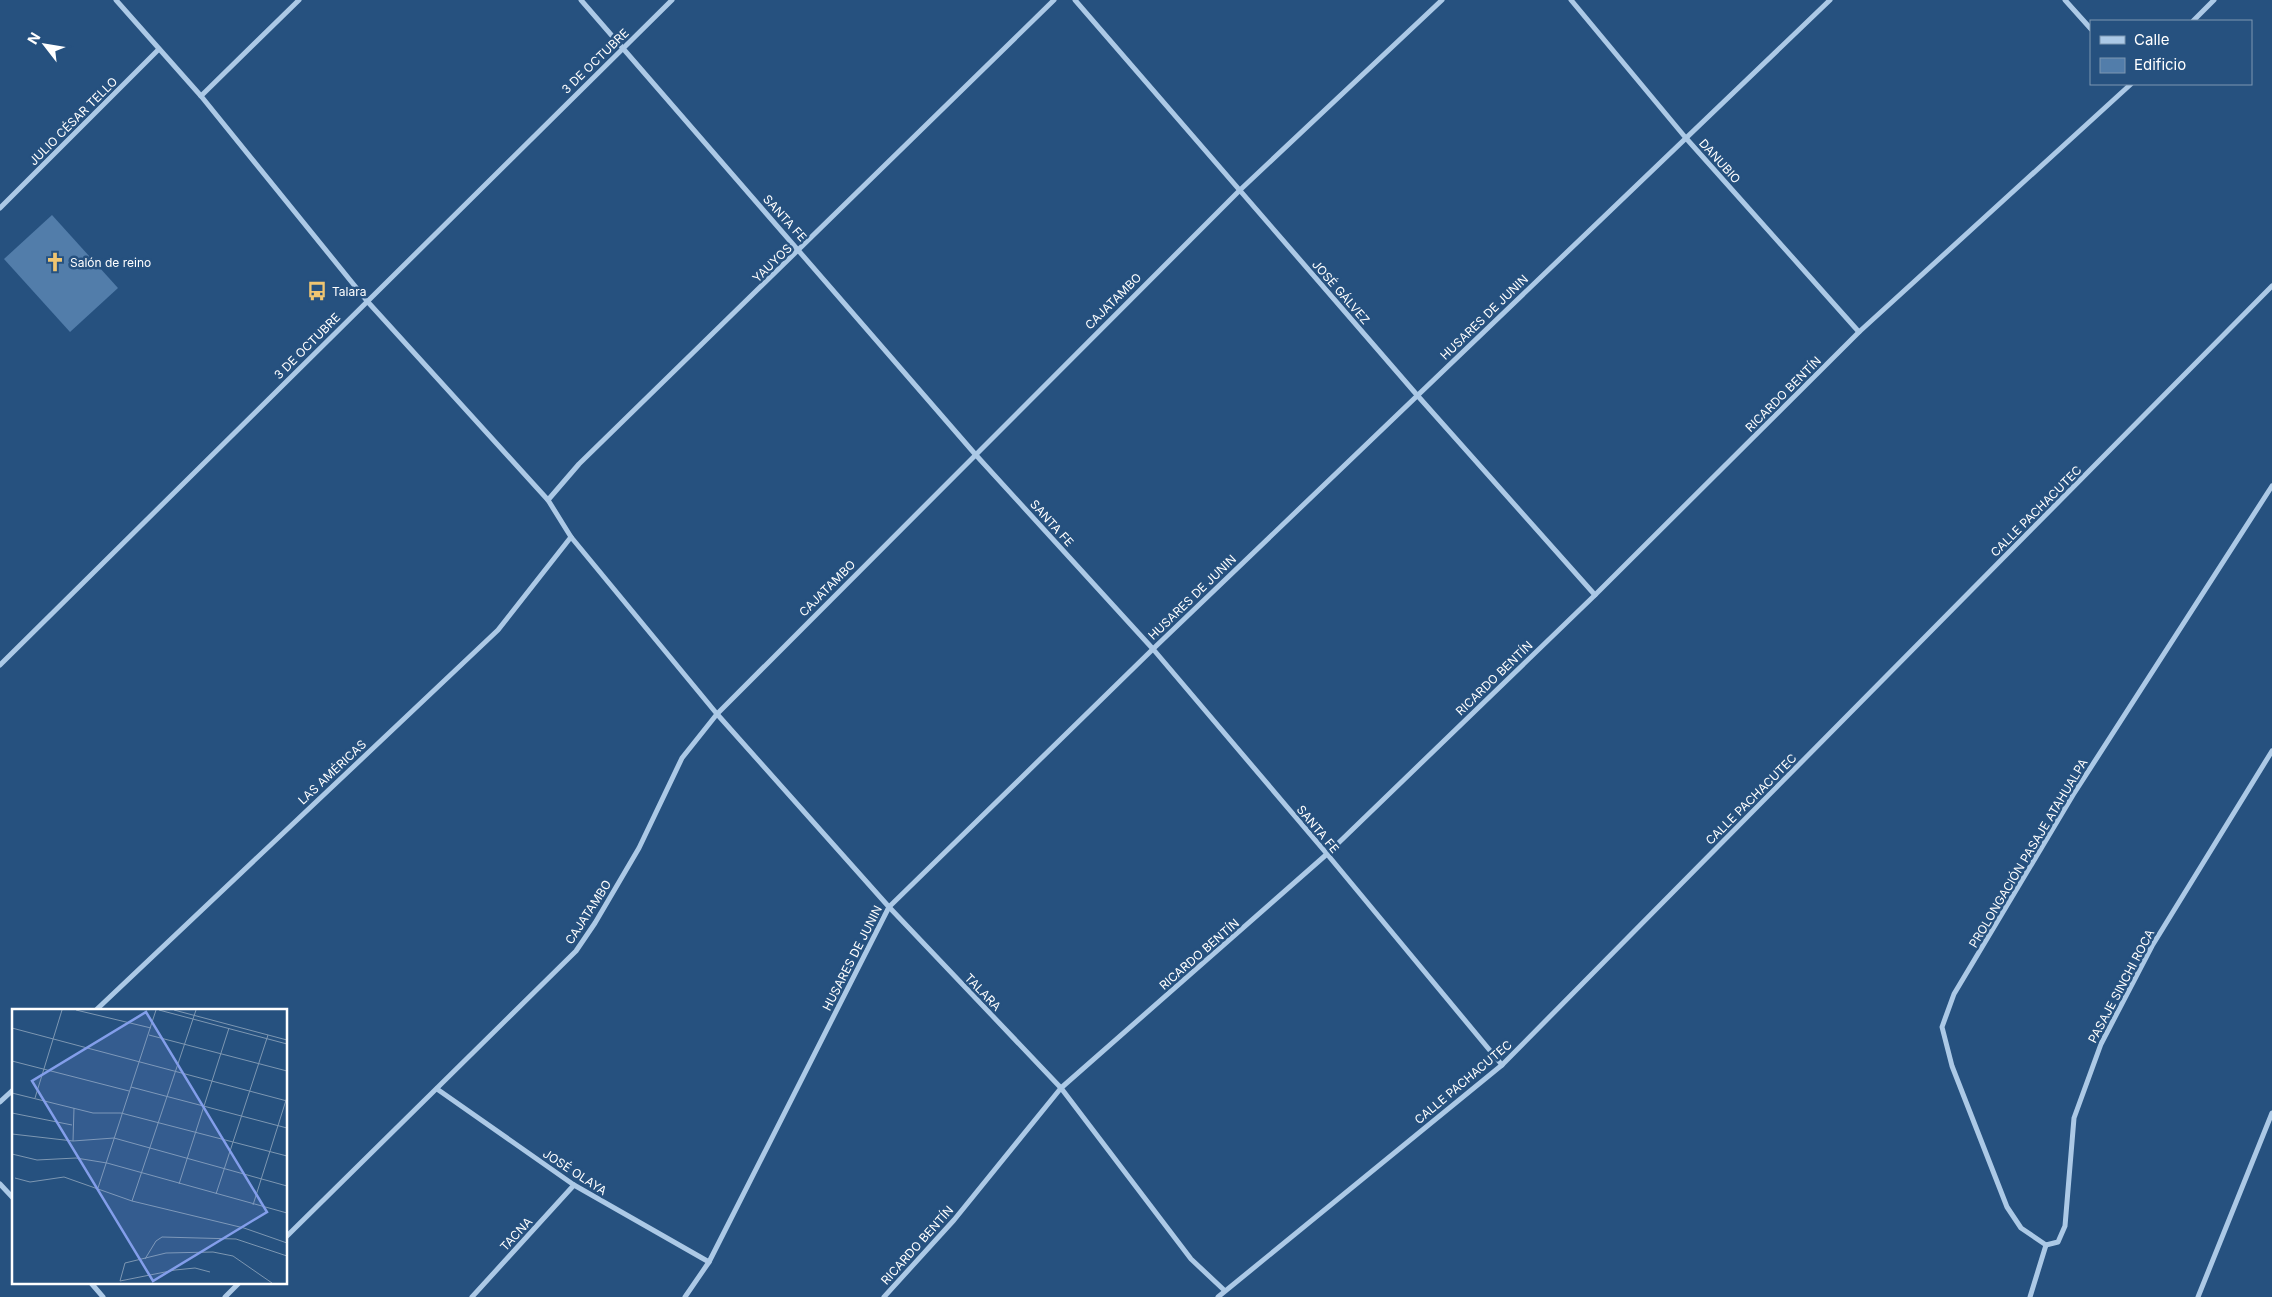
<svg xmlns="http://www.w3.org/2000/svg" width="2272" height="1297" viewBox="0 0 2272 1297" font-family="Inter,sans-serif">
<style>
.building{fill:#527daa}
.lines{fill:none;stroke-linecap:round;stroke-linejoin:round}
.minor{stroke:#acc9e6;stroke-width:5}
.labels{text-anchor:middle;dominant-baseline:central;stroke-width:5;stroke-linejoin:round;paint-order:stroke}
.street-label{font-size:12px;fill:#fff;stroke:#26517f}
.poi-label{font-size:12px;fill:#fff;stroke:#26517f;text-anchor:start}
.inset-road{fill:none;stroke:#7d97b2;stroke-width:1}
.view{fill:#839eea;fill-opacity:0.15;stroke:#839eea;stroke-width:2.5}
.inset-edge{fill:none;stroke:#fff;stroke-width:2.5}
</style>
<rect width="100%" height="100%" fill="#26517f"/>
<!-- building -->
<path class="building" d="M52,215L118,288L70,332L4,259Z"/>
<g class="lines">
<!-- minor -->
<g class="minor">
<path d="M116,0L201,96L367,301L548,500L571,537L717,714L889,907L1061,1088L1191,1259L1224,1290"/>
<path d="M581,0L975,454L1153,649L1327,854L1502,1065"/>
<path d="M1075,0L1417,395L1595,595"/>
<path d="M1571,0L1685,137L1859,332"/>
<path d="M2065,0L2091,29"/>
<path d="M2193,21L2214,0"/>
<path d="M201,96L299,0"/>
<path d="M0,208L159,49"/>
<path d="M548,500L579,464L1054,0"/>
<path d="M0,665L672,0"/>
<path d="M95,1011L498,630L571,537"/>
<path d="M437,1089L574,1185L709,1262"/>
<path d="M0,1102L14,1089"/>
<path d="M0,1184L14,1199"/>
<path d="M286,1237L576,951L595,923L639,848L682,758L717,714L1240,190L1442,0"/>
<path d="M2046,1245L2021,1228L2007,1207L1952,1066L1942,1027L1954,994L2073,795L2272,486"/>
<path d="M2046,1245L2058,1242L2065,1226L2074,1118L2101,1044L2152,946L2272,751"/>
<path d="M91,1283L103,1297"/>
<path d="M225,1297L239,1283"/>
<path d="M472,1297L574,1185"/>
<path d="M685,1297L709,1262L889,907L1153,649L1830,0"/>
<path d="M884,1297L954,1220L1061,1088L1327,854L1595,595L1859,332L2131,84"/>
<path d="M1218,1297L1502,1065L2272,286"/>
<path d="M2030,1297L2046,1245"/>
<path d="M2198,1297L2272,1113"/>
</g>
</g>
<!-- icons -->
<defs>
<symbol id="church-bare" viewBox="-9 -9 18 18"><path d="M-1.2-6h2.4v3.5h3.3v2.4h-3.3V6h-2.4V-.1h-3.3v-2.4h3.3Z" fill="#efc571" stroke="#26517f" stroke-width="2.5" paint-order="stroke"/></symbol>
<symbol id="bus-bare" viewBox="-9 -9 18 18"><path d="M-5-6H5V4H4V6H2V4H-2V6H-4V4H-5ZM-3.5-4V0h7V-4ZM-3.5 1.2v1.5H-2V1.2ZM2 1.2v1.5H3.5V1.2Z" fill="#efc571" stroke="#26517f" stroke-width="2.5" paint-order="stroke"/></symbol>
</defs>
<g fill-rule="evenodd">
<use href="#church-bare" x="41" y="248" width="28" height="28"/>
<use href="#bus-bare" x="303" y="277" width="28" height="28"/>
</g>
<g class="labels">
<!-- street labels -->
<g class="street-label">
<text transform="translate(595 61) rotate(-44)">3 DE OCTUBRE</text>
<text transform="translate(73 121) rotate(-45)">JULIO CÉSAR TELLO</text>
<text transform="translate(1720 161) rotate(48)">DANUBIO</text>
<text transform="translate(785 218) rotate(48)">SANTA FE</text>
<text transform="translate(772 263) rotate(-44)">YAUYOS</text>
<text transform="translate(1341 292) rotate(49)">JOSÉ GÁLVEZ</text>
<text transform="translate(1113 301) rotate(-45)">CAJATAMBO</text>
<text transform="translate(1484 317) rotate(-44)">HUSARES DE JUNIN</text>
<text transform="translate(307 346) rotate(-45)">3 DE OCTUBRE</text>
<text transform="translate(1783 394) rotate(-45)">RICARDO BENTÍN</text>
<text transform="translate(2036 511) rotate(-45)">CALLE PACHACUTEC</text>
<text transform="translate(1052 523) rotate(48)">SANTA FE</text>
<text transform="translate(827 588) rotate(-45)">CAJATAMBO</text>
<text transform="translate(1192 597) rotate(-44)">HUSARES DE JUNIN</text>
<text transform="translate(1494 678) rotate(-44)">RICARDO BENTÍN</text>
<text transform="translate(332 772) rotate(-43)">LAS AMÉRICAS</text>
<text transform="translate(1751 799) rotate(-45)">CALLE PACHACUTEC</text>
<text transform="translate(1318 829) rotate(50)">SANTA FE</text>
<text transform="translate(2028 853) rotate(-59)">PROLONGACIÓN PASAJE ATAHUALPA</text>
<text transform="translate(588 912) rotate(-57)">CAJATAMBO</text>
<text transform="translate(1199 954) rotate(-41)">RICARDO BENTÍN</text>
<text transform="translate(852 958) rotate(-63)">HUSARES DE JUNIN</text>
<text transform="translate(2121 986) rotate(-62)">PASAJE SINCHI ROCA</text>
<text transform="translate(983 992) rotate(46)">TALARA</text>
<text transform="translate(1463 1082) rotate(-40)">CALLE PACHACUTEC</text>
<text transform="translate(575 1172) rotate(33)">JOSÉ OLAYA</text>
<text transform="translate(516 1234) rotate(-47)">TACNA</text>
<text transform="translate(917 1245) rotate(-48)">RICARDO BENTÍN</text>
</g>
<!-- poi labels -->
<g class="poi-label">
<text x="70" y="262">Salón de reino</text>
<text x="332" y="291">Talara</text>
</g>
</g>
<!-- overview -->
<g transform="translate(12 1009)">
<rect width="275" height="275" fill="#26517f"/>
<path class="inset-road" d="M64,1L139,19M147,1L275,35M162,1L275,31M0,19L275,92M137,26L275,62M0,52L117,82M119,78L275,119M0,84L81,104H109L275,147M23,89L50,1M0,104L60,116M0,125L61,132L102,129L275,177M61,132L62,99M0,145L25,151L64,149L95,154L275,204M3,169L18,173L52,168L120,192L232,219L275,234M167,175L217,19M86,179L144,1M204,185L256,26M120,192L184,1M241,196L275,88M133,250L144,232L150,228L224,230L275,247M198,263L183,259L163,261L108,272L113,254L154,244L201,243L221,247L260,274"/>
<path class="view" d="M134,3L255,203L141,272L20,72Z"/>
<rect width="275" height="275" class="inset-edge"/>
</g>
<!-- legend -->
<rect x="2090" y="20" width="162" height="65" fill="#26517f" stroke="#7d97b2"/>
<rect x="2100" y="36" width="25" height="8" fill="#acc9e6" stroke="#7d97b2"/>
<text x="2134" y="45" font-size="15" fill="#ffffff">Calle</text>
<rect x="2100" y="58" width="25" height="15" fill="#527daa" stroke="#7d97b2"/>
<text x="2134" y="70" font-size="15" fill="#ffffff">Edificio</text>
<!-- north arrow -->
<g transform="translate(45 45) rotate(301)" stroke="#26517f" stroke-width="4" paint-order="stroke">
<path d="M0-4L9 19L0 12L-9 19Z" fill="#ffffff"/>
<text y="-8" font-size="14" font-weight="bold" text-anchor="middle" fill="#ffffff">N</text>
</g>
</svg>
